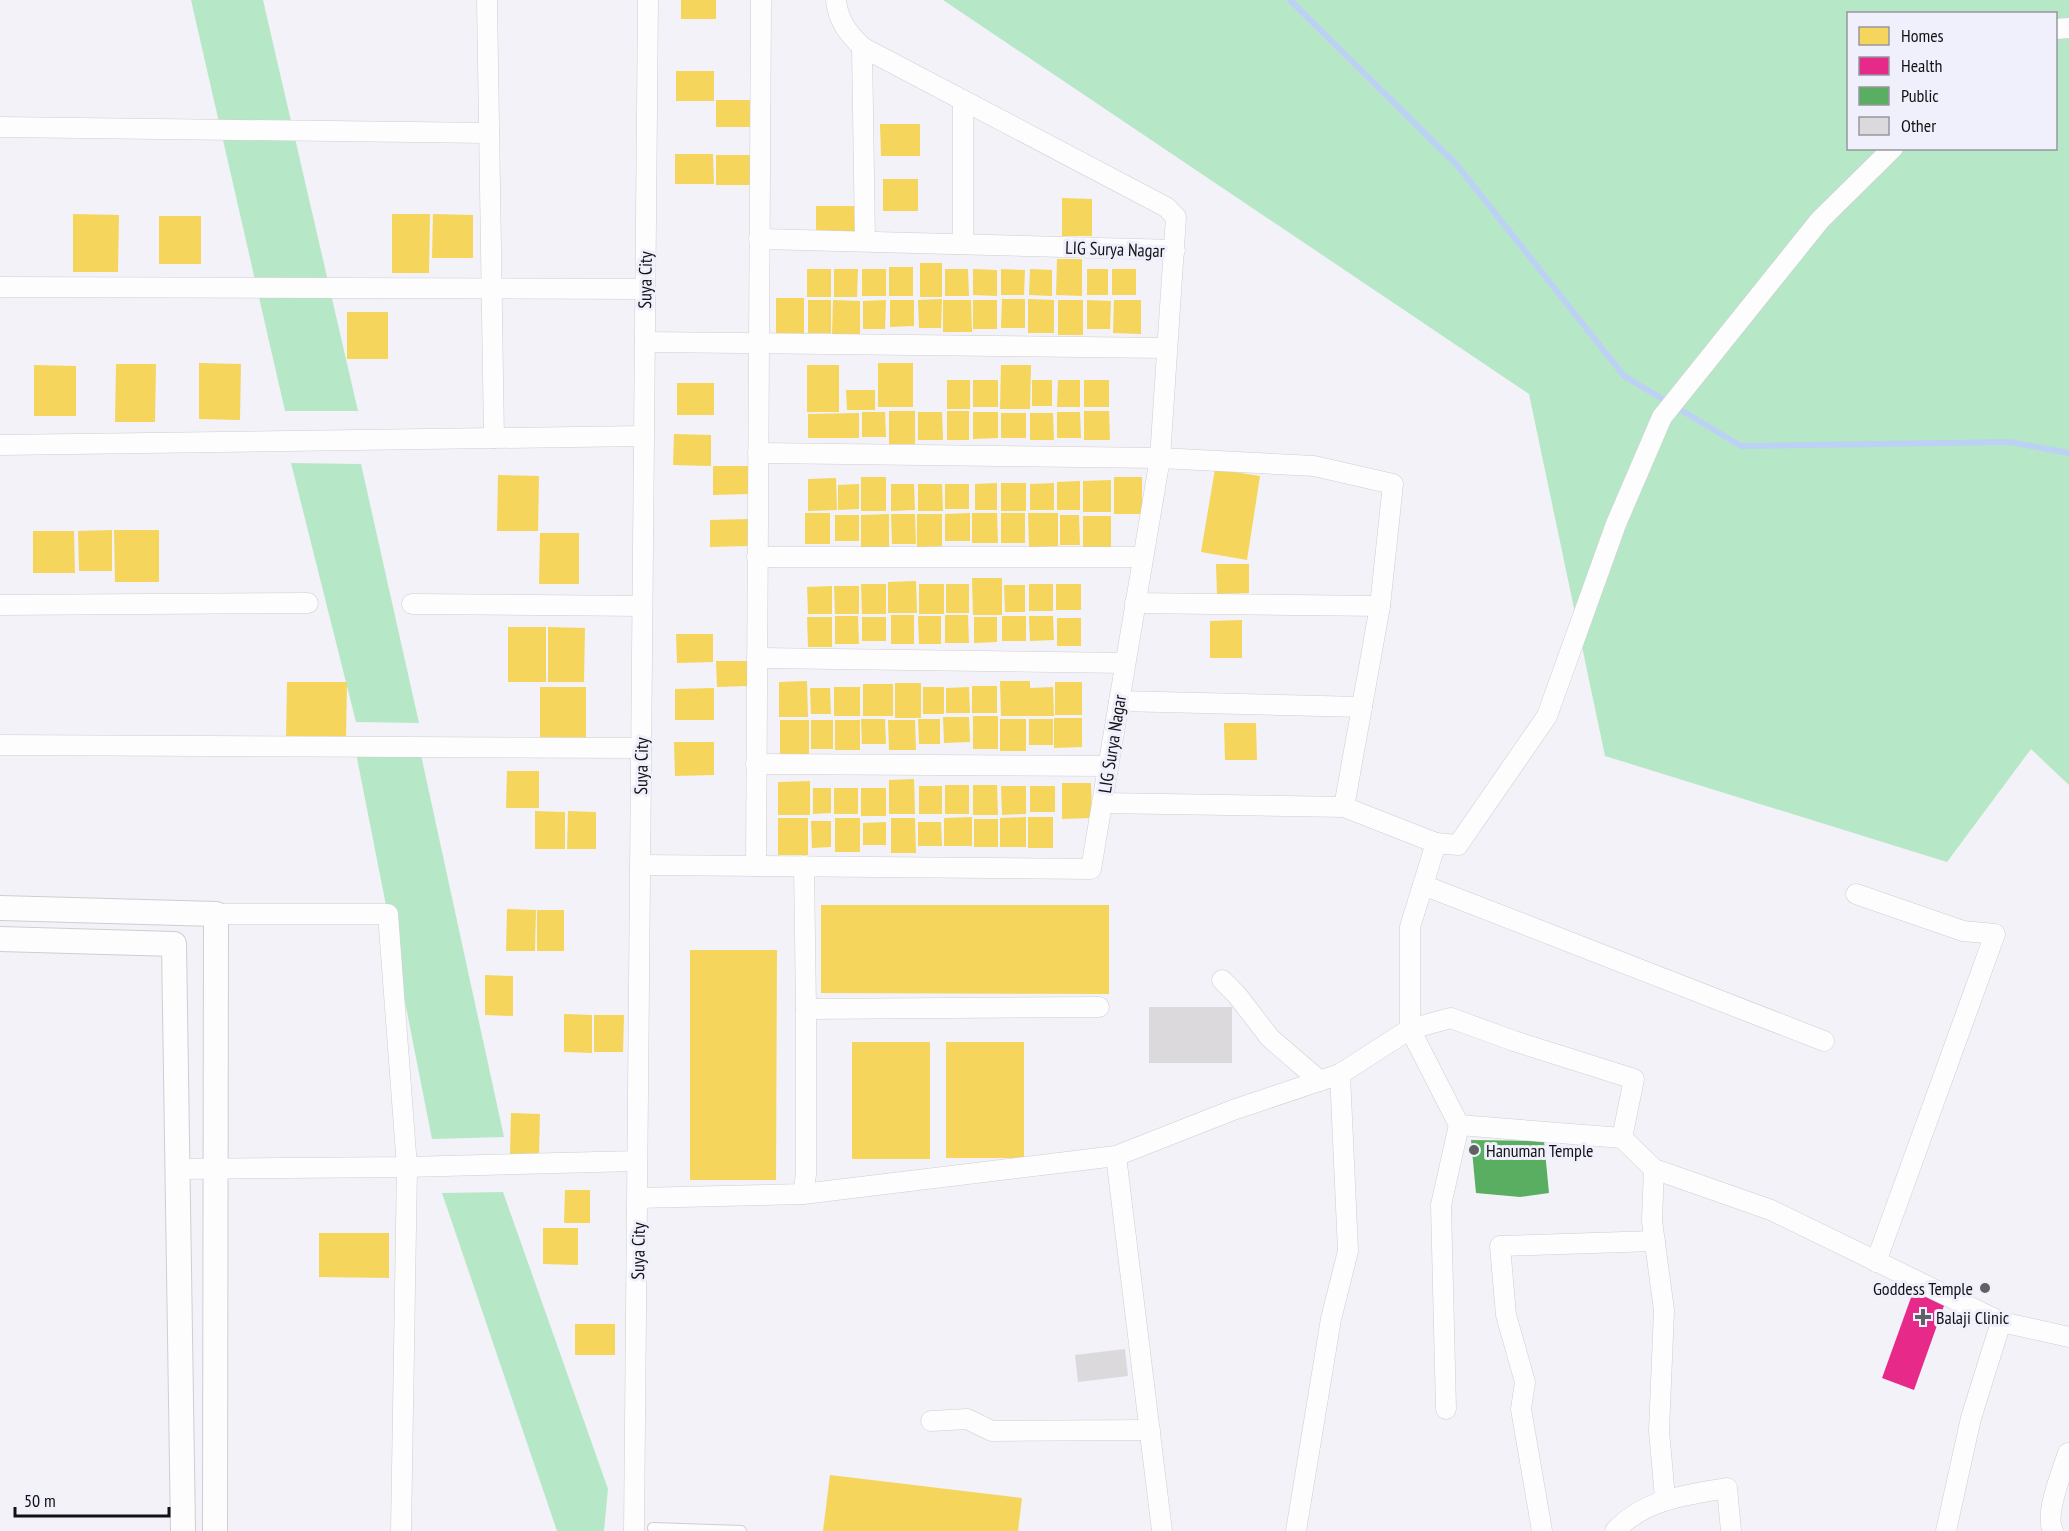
<svg xmlns="http://www.w3.org/2000/svg" width="2069" height="1531" viewBox="0 0 2069 1531" font-family="'PT Sans Narrow',sans-serif">
<style>
.green{fill:#b6e8c8;fill-rule:evenodd}
.homes{fill:#f6d55c}
.health{fill:#e7298a}
.public{fill:#5aae61}
.lines{fill:none;stroke-linecap:round;stroke-linejoin:round}
.stream{stroke:#bdd1f4;stroke-width:6}
.building{fill:#dbd9db}
.service-casing{stroke:#ceced2;stroke-width:12}
.minor-casing{stroke:#ceced2;stroke-width:21}
.tertiary-casing{stroke:#ceced2;stroke-width:26}
.service{stroke:#fdfdfe;stroke-width:10}
.minor{stroke:#fdfdfe;stroke-width:20}
.tertiary{stroke:#fdfdfe;stroke-width:24}
.poi-dot{fill:#606065;stroke:#eff0fb;stroke-width:2}
.labels{text-anchor:middle;dominant-baseline:central;stroke-width:6;stroke-linejoin:round;paint-order:stroke}
.street-label{font-size:18px;fill:#121216;stroke:#eff0fb}
.poi-label{font-size:18px;fill:#121216;stroke:#eff0fb;text-anchor:start}
</style>
<rect width="100%" height="100%" fill="#f2f2f8"/>
<!-- green -->
<g class="green">
<path d="M191,0H263L358,411H285Z"/>
<path d="M943,0H2069V785L2031,749L1947,862L1605,756L1529,394ZM1848,14H2056V148H1848Z"/>
<path d="M291,463L361,464L419,723L356,722Z"/>
<path d="M356,753L421,755L504,1137L432,1139Z"/>
<path d="M503,1192L608,1489L604,1531H557L442,1193Z"/>
</g>
<!-- homes -->
<g class="homes">
<rect x="681" y="0" width="35" height="19"/>
<rect x="676" y="71" width="38" height="30"/>
<rect x="716" y="100" width="38" height="27"/>
<path d="M880,124H920V156H881Z"/>
<path d="M675,154H713L714,184H675Z"/>
<path d="M716,155H753L754,185H716Z"/>
<rect x="883" y="179" width="35" height="32"/>
<path d="M1062,198L1092,199V236H1062Z"/>
<rect x="816" y="206" width="39" height="30"/>
<path d="M73,214L119,215L118,272H73Z"/>
<path d="M392,214H430L429,273H392Z"/>
<path d="M433,214L473,215V258H432Z"/>
<rect x="159" y="216" width="42" height="48"/>
<path d="M1057,259H1082V296L1056,295Z"/>
<rect x="920" y="263" width="22" height="34"/>
<rect x="889" y="267" width="24" height="29"/>
<rect x="807" y="269" width="24" height="28"/>
<path d="M834,269H858L857,297H834Z"/>
<rect x="862" y="269" width="24" height="27"/>
<path d="M945,269H968L969,296H945Z"/>
<path d="M973,269L997,270V296L973,295Z"/>
<path d="M1001,269L1025,270L1024,295H1001Z"/>
<path d="M1030,269L1052,270V296L1029,295Z"/>
<rect x="1087" y="269" width="21" height="26"/>
<rect x="1112" y="269" width="24" height="26"/>
<rect x="776" y="298" width="28" height="40"/>
<path d="M942,299L941,328H919L918,300Z"/>
<path d="M1002,299H1025V328H1001Z"/>
<path d="M1028,299L1054,300V333H1028Z"/>
<rect x="808" y="300" width="23" height="33"/>
<path d="M833,300L860,301V334H832Z"/>
<path d="M886,300L885,329H863V301Z"/>
<path d="M890,300H914V326L890,327Z"/>
<path d="M943,300H971L972,332H943Z"/>
<rect x="973" y="300" width="24" height="29"/>
<rect x="1058" y="300" width="25" height="35"/>
<path d="M1087,300L1111,301L1110,329H1087Z"/>
<path d="M1114,300H1141V334L1113,333Z"/>
<rect x="347" y="312" width="41" height="47"/>
<path d="M199,363L241,364L240,420L199,419Z"/>
<rect x="878" y="363" width="35" height="44"/>
<path d="M116,364H156L155,422H115Z"/>
<path d="M34,365L76,366V416H34Z"/>
<rect x="807" y="365" width="32" height="47"/>
<path d="M1001,365H1031L1030,409H1000Z"/>
<rect x="947" y="380" width="23" height="29"/>
<rect x="973" y="380" width="25" height="27"/>
<rect x="1032" y="380" width="20" height="26"/>
<path d="M1058,380H1080V407H1057Z"/>
<rect x="1084" y="380" width="25" height="27"/>
<rect x="677" y="383" width="37" height="32"/>
<path d="M846,390H875V410H847Z"/>
<rect x="889" y="411" width="26" height="33"/>
<rect x="947" y="411" width="22" height="29"/>
<path d="M1084,411H1109L1110,440H1084Z"/>
<path d="M862,412H885L886,437H862Z"/>
<path d="M918,412H942L943,440H918Z"/>
<path d="M973,412H998V438L973,439Z"/>
<path d="M1057,412H1080L1081,438H1057Z"/>
<path d="M859,413V438H808V414Z"/>
<rect x="1001" y="413" width="25" height="25"/>
<path d="M1030,413H1053L1054,440H1030Z"/>
<path d="M674,434L711,435V466L673,465Z"/>
<path d="M713,466H748L749,494L713,495Z"/>
<path d="M1215,469L1260,476L1247,560L1201,552Z"/>
<path d="M498,475L539,476L538,531H497Z"/>
<rect x="861" y="477" width="25" height="34"/>
<rect x="1114" y="477" width="28" height="37"/>
<path d="M836,478L837,510L808,511V479Z"/>
<path d="M1111,480V512H1083V481Z"/>
<path d="M1080,481V510H1057V482Z"/>
<path d="M997,483V510H975V484Z"/>
<rect x="1001" y="483" width="25" height="28"/>
<path d="M1054,483V510H1030V484Z"/>
<path d="M859,484V509L838,510V485Z"/>
<path d="M891,484H914L915,510L891,511Z"/>
<path d="M918,484H942L943,511H918Z"/>
<rect x="945" y="484" width="24" height="25"/>
<rect x="805" y="513" width="25" height="31"/>
<path d="M970,513V541H945V514Z"/>
<path d="M972,513H997L998,543H972Z"/>
<rect x="1001" y="513" width="24" height="30"/>
<path d="M1028,513H1058V546L1029,547Z"/>
<path d="M889,514V548H861V515Z"/>
<path d="M891,514H915L916,544H892Z"/>
<path d="M917,514H942V546L917,547Z"/>
<rect x="835" y="515" width="24" height="26"/>
<path d="M1060,515H1079L1080,545H1060Z"/>
<rect x="1083" y="516" width="28" height="32"/>
<path d="M748,519V546L710,547V520Z"/>
<path d="M112,530V571H79L78,531Z"/>
<path d="M114,530H159V582H115Z"/>
<path d="M33,531H74L75,573H33Z"/>
<path d="M540,533H579V584H539Z"/>
<path d="M1216,564H1249V593L1217,594Z"/>
<path d="M972,578H1002V615H973Z"/>
<path d="M916,581L917,613H888V582Z"/>
<path d="M861,584H886V614H862Z"/>
<rect x="919" y="584" width="25" height="30"/>
<rect x="946" y="584" width="23" height="29"/>
<rect x="1029" y="584" width="24" height="27"/>
<rect x="1056" y="584" width="25" height="26"/>
<path d="M1004,585H1025V612H1005Z"/>
<path d="M832,586V614H808L807,587Z"/>
<path d="M834,586H859V614H835Z"/>
<rect x="891" y="615" width="23" height="29"/>
<path d="M945,615H968L969,643H945Z"/>
<path d="M835,616H858L859,644H835Z"/>
<path d="M918,616H941V644H919Z"/>
<rect x="1002" y="616" width="24" height="25"/>
<path d="M1029,616H1053L1054,640L1030,641Z"/>
<path d="M807,617H832V647H808Z"/>
<rect x="862" y="617" width="24" height="24"/>
<path d="M974,617H997V642L974,643Z"/>
<rect x="1057" y="618" width="24" height="28"/>
<path d="M1242,620V658H1210V621Z"/>
<rect x="508" y="627" width="38" height="55"/>
<path d="M548,627L585,628L584,682H548Z"/>
<path d="M676,634H713V662L677,663Z"/>
<path d="M716,661H749V686L717,687Z"/>
<path d="M807,681L808,717H779V682Z"/>
<path d="M1000,681H1030V688L1053,687L1054,716H1001Z"/>
<path d="M287,682H347L346,737H286Z"/>
<rect x="1055" y="682" width="27" height="33"/>
<rect x="895" y="683" width="26" height="35"/>
<rect x="863" y="684" width="30" height="32"/>
<rect x="972" y="686" width="25" height="27"/>
<rect x="540" y="687" width="46" height="51"/>
<rect x="834" y="687" width="26" height="29"/>
<rect x="923" y="687" width="21" height="27"/>
<path d="M969,687L970,713H946V688Z"/>
<path d="M714,688V720H675V689Z"/>
<path d="M810,688H830L831,714H811Z"/>
<rect x="973" y="716" width="25" height="33"/>
<path d="M943,717H969L970,742L944,743Z"/>
<path d="M1054,718H1082V747L1054,748Z"/>
<path d="M861,719H885L886,744H862Z"/>
<path d="M918,719H940V744H919Z"/>
<rect x="1000" y="719" width="26" height="32"/>
<rect x="1029" y="719" width="24" height="26"/>
<rect x="780" y="720" width="29" height="37"/>
<rect x="811" y="720" width="22" height="29"/>
<rect x="835" y="720" width="25" height="30"/>
<path d="M888,720H915L916,750H889Z"/>
<path d="M1224,723H1256L1257,760H1225Z"/>
<path d="M674,742H714V775L675,776Z"/>
<path d="M507,771H539V808H506Z"/>
<path d="M914,779L915,814H889V780Z"/>
<path d="M810,781V815H778V782Z"/>
<path d="M1062,783H1091L1092,818L1062,819Z"/>
<rect x="945" y="785" width="24" height="29"/>
<path d="M973,785H997L998,815H973Z"/>
<rect x="919" y="786" width="23" height="28"/>
<path d="M1001,786H1026V814L1002,815Z"/>
<rect x="1030" y="786" width="25" height="26"/>
<path d="M813,788H831V813L813,814Z"/>
<rect x="834" y="788" width="24" height="26"/>
<rect x="861" y="788" width="25" height="28"/>
<path d="M535,811L565,812V849H535Z"/>
<path d="M568,811L596,812V849H567Z"/>
<path d="M972,817V846H944V818Z"/>
<path d="M1026,817V847H1000V818Z"/>
<rect x="1028" y="817" width="25" height="31"/>
<rect x="778" y="818" width="30" height="37"/>
<rect x="835" y="818" width="25" height="34"/>
<path d="M891,818H915L916,853H891Z"/>
<rect x="974" y="819" width="24" height="28"/>
<path d="M811,821H831V847L812,848Z"/>
<path d="M886,822V845H863V823Z"/>
<path d="M918,822H941L942,846H918Z"/>
<path d="M821,905H1109V994L821,993Z"/>
<path d="M507,909L536,910L535,951H506Z"/>
<rect x="537" y="910" width="27" height="41"/>
<path d="M690,950H777L776,1180H690Z"/>
<path d="M485,975L513,976V1016L485,1015Z"/>
<path d="M564,1014L592,1015V1053L564,1052Z"/>
<path d="M594,1015H624L623,1052H594Z"/>
<rect x="852" y="1042" width="78" height="117"/>
<rect x="946" y="1042" width="78" height="116"/>
<path d="M511,1113L540,1114L539,1155L510,1154Z"/>
<path d="M565,1190H590V1223H564Z"/>
<path d="M543,1228H578V1265L543,1264Z"/>
<path d="M319,1233H389V1278L319,1277Z"/>
<rect x="575" y="1324" width="40" height="31"/>
<path d="M830,1475L1022,1498L1018,1531H823Z"/>
</g>
<!-- health -->
<path class="health" d="M1913,1292L1945,1303L1914,1390L1882,1378Z"/>
<!-- public -->
<path class="public" d="M1471,1140L1544,1141L1549,1193L1520,1197L1476,1193Z"/>
<g class="lines">
<!-- stream -->
<path class="stream" d="M1290,0L1457,165L1624,376L1741,446L2010,442L2069,453"/>
</g>
<!-- building -->
<g class="building">
<rect x="1149" y="1007" width="83" height="56"/>
<path d="M1125,1349L1128,1376L1078,1382L1075,1355Z"/>
</g>
<g class="lines">
<defs>
<path id="service" d="M653,1528L741,1531"/>
<g id="minor">
<path d="M487,0L494,438"/>
<path d="M2056,29L2069,28"/>
<path d="M862,47L865,241"/>
<path d="M0,127L489,133"/>
<path d="M759,239L1175,250"/>
<path d="M963,244V100"/>
<path d="M0,287L645,289"/>
<path d="M645,342L1166,348"/>
<path d="M0,445L643,436"/>
<path d="M758,453L1160,458L1314,466L1393,484L1380,606L1344,807"/>
<path d="M757,557H1142"/>
<path d="M1135,603L1380,606"/>
<path d="M412,604L642,606"/>
<path d="M0,605L308,603"/>
<path d="M757,658L1125,663"/>
<path d="M1119,701L1362,707"/>
<path d="M0,745L641,748"/>
<path d="M756,764L1108,766"/>
<path d="M1102,803L1344,807L1436,843L1410,927V1029L1459,1125L1622,1138L1654,1169L1771,1210L2001,1322L2069,1337"/>
<path d="M1436,843L1458,845L1547,716L1616,524L1662,417L1820,220L1893,148"/>
<path d="M640,865L1091,869L1160,458L1176,217L1166,207L862,47C848,33 838,21 836,0"/>
<path d="M756,866L761,0"/>
<path d="M804,866L806,1009"/>
<path d="M1423,885L1824,1041"/>
<path d="M1856,894L1963,931L1995,934L1876,1262"/>
<path d="M1222,980L1237,995L1270,1038L1320,1081"/>
<path d="M1116,1156L1162,1531"/>
<path d="M176,1169L407,1167L388,914H216"/>
<path d="M1654,1169L1652,1221L1664,1310L1659,1431L1665,1498"/>
<path d="M803,1194L806,1174V1009L1099,1007"/>
<path d="M638,1198L803,1194L1116,1156L1233,1110L1340,1074L1410,1029L1451,1018L1514,1041L1634,1079L1622,1138"/>
<path d="M1446,1409L1441,1205L1459,1125"/>
<path d="M931,1421L967,1419L992,1431L1150,1430"/>
<path d="M401,1531L407,1167L637,1161"/>
<path d="M634,1531L648,0"/>
<path d="M1296,1531L1331,1319L1348,1251L1340,1074"/>
<path d="M1542,1531L1521,1409L1525,1382L1506,1315L1500,1246L1655,1241"/>
<path d="M1615,1531C1645,1499 1686,1495 1727,1488L1731,1531"/>
<path d="M1946,1531L1971,1418L2001,1322"/>
<path d="M2053,1531C2044,1514 2062,1472 2068,1453"/>
</g>
<g id="tertiary">
<path d="M0,908L216,914L215,1531"/>
<path d="M0,939L174,944L183,1531"/>
</g>
</defs>
<!-- service casing -->
<use href="#service" class="service-casing"/>
<!-- minor casing -->
<use href="#minor" class="minor-casing"/>
<!-- tertiary casing -->
<use href="#tertiary" class="tertiary-casing"/>
<!-- service -->
<use href="#service" class="service"/>
<!-- minor -->
<use href="#minor" class="minor"/>
<!-- tertiary -->
<use href="#tertiary" class="tertiary"/>
</g>
<!-- markers -->
<g class="poi-dot">
<circle cx="1474" cy="1150" r="6"/>
<circle cx="1985" cy="1288" r="6"/>
<path d="M1920 1308h6v6h6v6h-6v6h-6v-6h-6v-6h6z"/>
</g>
<g class="labels">
<!-- street labels -->
<g class="street-label">
<text transform="translate(1115 249) rotate(2)">LIG Surya Nagar</text>
<text transform="translate(645 280) rotate(-89)">Suya City</text>
<text transform="translate(1112 744) rotate(-81)">LIG Surya Nagar</text>
<text transform="translate(641 766) rotate(-89)">Suya City</text>
<text transform="translate(638 1251) rotate(-89)">Suya City</text>
</g>
<!-- poi labels -->
<g class="poi-label">
<text x="1486" y="1150">Hanuman Temple</text>
<text x="1973" y="1288" text-anchor="end">Goddess Temple</text>
<text x="1936" y="1317">Balaji Clinic</text>
</g>
</g>
<!-- legend -->
<rect x="1847" y="12" width="210" height="138" fill="#eff0fb" stroke="#97979f" stroke-width="1.5"/>
<rect x="1859" y="27" width="30" height="18" fill="#f6d55c" stroke="#97979f" stroke-width="1.5"/>
<text x="1901" y="42" font-size="18" fill="#121216">Homes</text>
<rect x="1859" y="57" width="30" height="18" fill="#e7298a" stroke="#97979f" stroke-width="1.5"/>
<text x="1901" y="72" font-size="18" fill="#121216">Health</text>
<rect x="1859" y="87" width="30" height="18" fill="#5aae61" stroke="#97979f" stroke-width="1.5"/>
<text x="1901" y="102" font-size="18" fill="#121216">Public</text>
<rect x="1859" y="117" width="30" height="18" fill="#dbd9db" stroke="#97979f" stroke-width="1.5"/>
<text x="1901" y="132" font-size="18" fill="#121216">Other</text>
<!-- scale -->
<path d="M15 1507v9h154v-9" fill="none" stroke="#121216" stroke-width="3"/>
<text x="24" y="1507" font-size="18" fill="#121216" stroke="#eff0fb" stroke-width="4.5" paint-order="stroke">50 m</text>
</svg>
